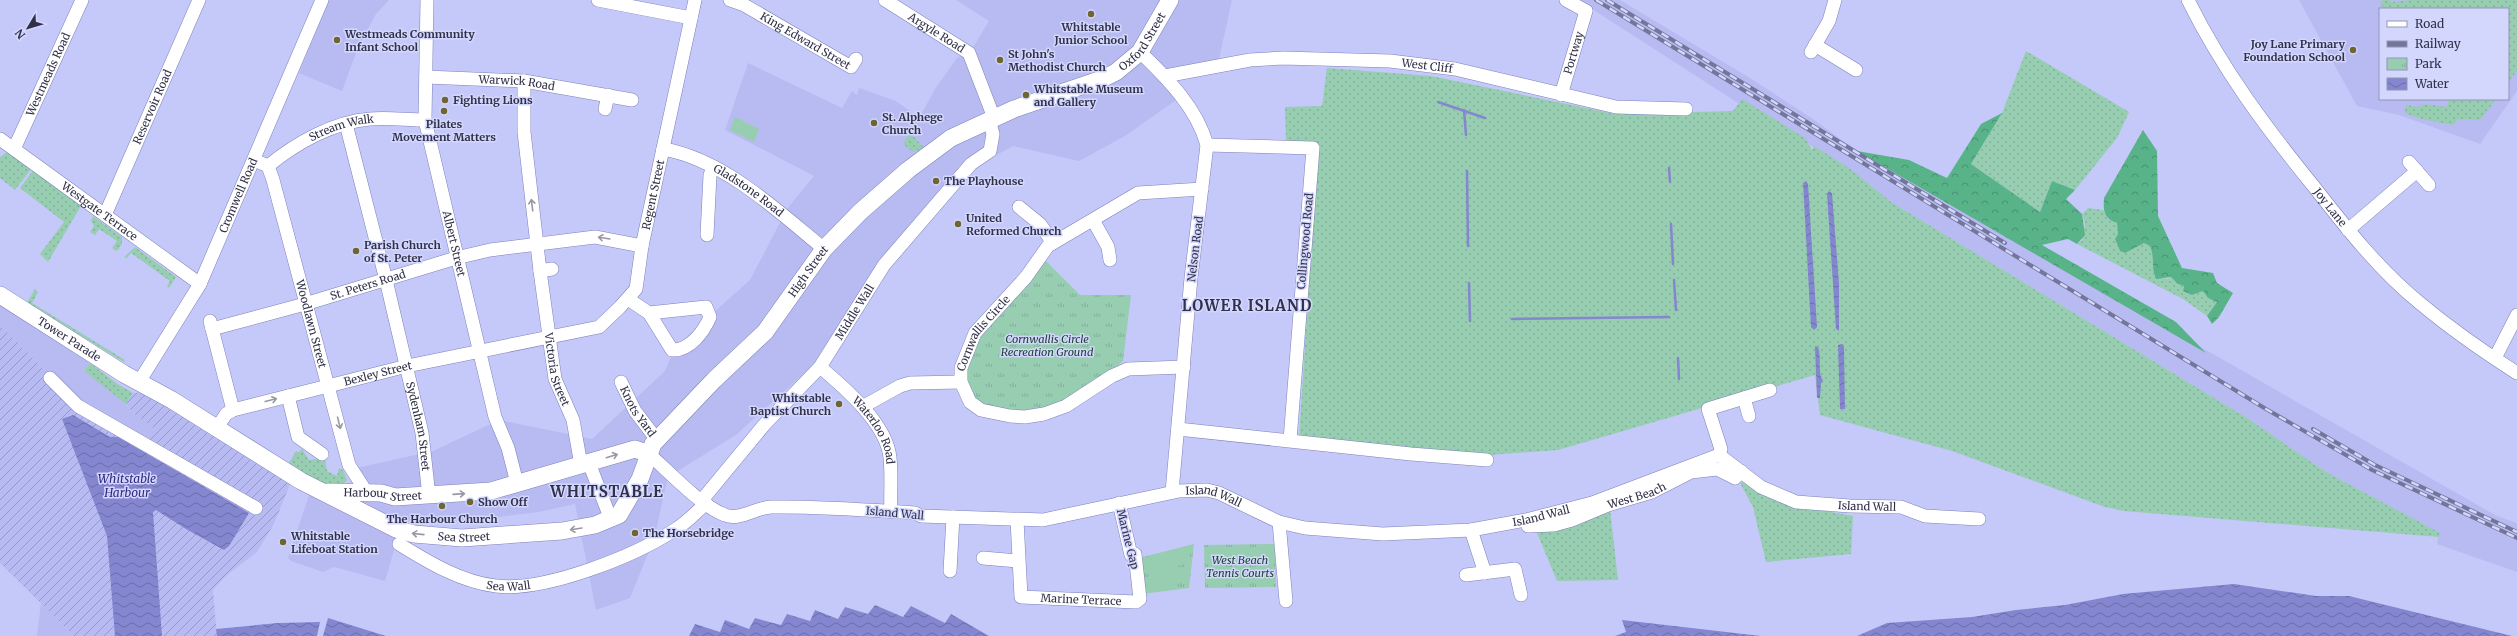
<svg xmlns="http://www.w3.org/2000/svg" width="2517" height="636" viewBox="0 0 2517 636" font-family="Merriweather,serif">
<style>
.built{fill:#b7bbf1;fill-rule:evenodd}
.industrial{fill:url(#industrial-furrows)}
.grass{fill:url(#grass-dots)}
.forest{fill:url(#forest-crowns)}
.park{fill:url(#park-tufts)}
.pitch{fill:#97cdb1}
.water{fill:url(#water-waves)}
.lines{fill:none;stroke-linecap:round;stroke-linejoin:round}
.stream{stroke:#8486cf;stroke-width:2.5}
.minor-casing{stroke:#7e81ba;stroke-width:14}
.major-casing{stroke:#7e81ba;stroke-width:18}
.minor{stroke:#fff;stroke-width:13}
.major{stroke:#fff;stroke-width:17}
.rail-casing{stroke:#737599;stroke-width:4}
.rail{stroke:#d4d7fd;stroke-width:2.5;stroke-dasharray:8;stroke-linecap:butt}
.oneway{stroke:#9898a4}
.poi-dot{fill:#6d6632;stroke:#d4d7fd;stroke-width:1.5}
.labels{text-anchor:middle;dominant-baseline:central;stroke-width:3;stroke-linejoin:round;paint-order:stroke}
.poi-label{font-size:11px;font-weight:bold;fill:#303149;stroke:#d4d7fd;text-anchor:start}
.street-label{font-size:11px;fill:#303149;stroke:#d4d7fd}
.park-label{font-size:11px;font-style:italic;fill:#1c4331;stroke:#d4d7fd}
.water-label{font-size:12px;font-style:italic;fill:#32297e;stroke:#d4d7fd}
.district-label{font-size:15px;font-weight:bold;letter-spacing:1px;fill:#303149;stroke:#d4d7fd}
</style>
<defs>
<pattern id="industrial-furrows" width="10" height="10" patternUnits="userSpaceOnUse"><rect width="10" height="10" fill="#b7bbf1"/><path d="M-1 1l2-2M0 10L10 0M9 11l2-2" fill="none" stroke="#9599c5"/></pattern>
<pattern id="grass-dots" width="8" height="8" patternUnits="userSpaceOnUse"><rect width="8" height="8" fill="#97cdb1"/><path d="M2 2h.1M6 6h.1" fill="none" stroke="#82b09a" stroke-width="1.8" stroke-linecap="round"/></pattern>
<pattern id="forest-crowns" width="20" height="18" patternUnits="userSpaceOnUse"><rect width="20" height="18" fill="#58b389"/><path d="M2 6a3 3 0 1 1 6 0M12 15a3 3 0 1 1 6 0" fill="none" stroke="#499272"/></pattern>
<pattern id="park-tufts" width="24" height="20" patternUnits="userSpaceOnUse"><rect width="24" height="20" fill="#97cdb1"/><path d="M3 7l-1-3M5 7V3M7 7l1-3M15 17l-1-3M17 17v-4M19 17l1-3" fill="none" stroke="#82b09a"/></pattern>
<pattern id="water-waves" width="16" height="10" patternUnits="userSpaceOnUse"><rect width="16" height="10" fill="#8486cf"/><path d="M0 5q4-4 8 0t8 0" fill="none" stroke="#6c6eaa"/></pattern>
</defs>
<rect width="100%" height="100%" fill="#c5c9fa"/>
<!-- built -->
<g class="built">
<path d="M329,0H389L376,14L369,27L356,53L342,91L299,73Z"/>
<path d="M956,0H1232L1219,59L1168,85L1179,98L1125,136L1079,161L1013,146L959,176L901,235L869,277L812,366L736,435L668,477L654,539L630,598L596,610L575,504L539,512L472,520L402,523L385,581L334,567L323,572L291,561L288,558L310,492L359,501L357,468L433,451L499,420L592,439L665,371L675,347L750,280L787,209L814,176L725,130L748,63L842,108L852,91L857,95L859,88L896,101L919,118L935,89L957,58L972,49L989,21Z"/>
<path d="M1569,0H1620L1750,78L1813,119L1857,151L2497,516L2517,523V572L2437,544L2439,533L2326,472L2247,418L1891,202L1841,163L1738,103L1592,9Z"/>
<path d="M2299,0H2517V91L2480,144L2399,115L2357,106ZM2380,9H2508V99H2380Z"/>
<path d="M0,305L90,363L84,371L119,397L133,413L154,427L143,441L72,397L0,325Z"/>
<path d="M41,603L71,633V636H37Z"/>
</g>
<!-- industrial -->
<path class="industrial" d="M0,325L72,397L144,440L153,427L133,413L126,404L133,393L146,392L291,482L274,524L257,552L227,575L213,590L217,636H71V633L0,563Z"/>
<!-- grass -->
<g class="grass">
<path d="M2383,0H2390L2391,2L2410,0H2517V70L2508,83V9H2384L2380,3Z"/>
<path d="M2026,51L2129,112L2117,138L2075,190L2052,181L2040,212L1971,164L2002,113Z"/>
<path d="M1327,68L1431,76L1615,114L1733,111L1742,99L1805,138L1812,150L1814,146L1849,168L1891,202L2247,418L2326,472L2440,533L2439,537L2124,511L2105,507L1952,451L1820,415L1815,375L1558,450L1489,455L1299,438L1318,144L1286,143L1285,107L1322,106Z"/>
<path d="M2449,99H2496L2480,120L2458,119L2453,125C2442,123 2411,118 2405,112L2406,105L2418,107L2424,104L2447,107Z"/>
<path d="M910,133L924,148L913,152L903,144Z"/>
<path d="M7,152L32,168L15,190L0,178V157Z"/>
<path d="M34,169L82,204L48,262L40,254L64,222L20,188Z"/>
<path d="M2088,208L2103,210L2108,219L2117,223L2118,234L2115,239L2120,251L2125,253L2144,243L2150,246L2154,256V276L2167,279L2171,277L2178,284L2184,286L2183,291L2192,295L2203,291L2208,298L2217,302L2207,316L2183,299L2077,244L2082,240L2085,224L2082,214Z"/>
<path d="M93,216L122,237V244L117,251L112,248L117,241L99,229L95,235L90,232L94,226L91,221Z"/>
<path d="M135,247L176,277L169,288L167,286L170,281L131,253L127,258L124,257Z"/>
<path d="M35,289L38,292L32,303L125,360L124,362L27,303Z"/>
<path d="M90,363L119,385L133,393L126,404L84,371Z"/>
<path d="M302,449L309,460L321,458L325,460L327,471L337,476L339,468L343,470L347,480C334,496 301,471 289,463L296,451L299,452Z"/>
<path d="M1748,481L1787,504L1853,516L1851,554L1766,562L1753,507L1740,483Z"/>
<path d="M1610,509L1618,580L1557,581L1537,533Z"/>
</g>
<!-- forest -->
<g class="forest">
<path d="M2002,113L1971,164L2040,212L2052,181L2075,190L2066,199L2082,214L2085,235L2077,244L2068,239L2042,245L2176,322L2206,353L1857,151L1909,160L1947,178L1981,124Z"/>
<path d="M2143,130L2157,151L2158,216L2182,268L2213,273L2217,283L2233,293L2219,317L2212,324L2207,316L2217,302L2208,298L2203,291L2192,295L2183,291L2184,286L2178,284L2171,277L2156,279C2151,269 2155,257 2150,246L2144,243L2125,253L2120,251L2115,239L2118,234L2117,223C2104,219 2103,211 2104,198Z"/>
</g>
<!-- park -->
<g class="park">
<path d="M1044,259L1080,295H1131L1123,361L1105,377L1052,407L1025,411L990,408L974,399L964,374L975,338Z"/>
<path d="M1194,544L1189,588L1142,594L1139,558Z"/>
<path d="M1275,544L1276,587L1205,588L1204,545Z"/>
</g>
<!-- pitch -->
<g class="pitch">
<path d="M735,117L759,129L754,142L730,130Z"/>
<path d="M1224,548L1225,580H1210L1209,549Z"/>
<path d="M1269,548V563L1237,564V549Z"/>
<path d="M1178,550L1182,565L1151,572L1147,558Z"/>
<path d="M1237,567H1269V581L1238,582Z"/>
<path d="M1179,568L1182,582L1152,589L1148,575Z"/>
</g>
<!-- water -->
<g class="water">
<path d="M1806,181L1808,184L1817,327L1814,330L1811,327L1803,183Z"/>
<path d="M1829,191L1832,193L1839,284V331L1836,329L1827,194Z"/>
<path d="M1843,344L1844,347L1845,409H1840L1838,345Z"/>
<path d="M1815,346L1818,347C1822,357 1817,371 1823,381L1821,383L1820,398H1817Z"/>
<path d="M73,415L110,437H118L249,513L229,546L224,550L186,529L156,510L153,512L162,636H115L107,536L62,419Z"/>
<path d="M2234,584L2316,596H2349L2512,636H1857L1887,623L1972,617L2016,610L2065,605L2123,594Z"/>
<path d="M875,605L903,617L911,606L945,623L951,614L989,636H689L695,624L720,632L725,620L749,629L755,618L781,625L787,614L810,621L815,610L838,619L845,607L868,614Z"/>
<path d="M328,618L386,636H323Z"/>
<path d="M1622,620L1761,636H1615L1626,632Z"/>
<path d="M320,622L317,636H217L216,629L278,623Z"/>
</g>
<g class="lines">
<!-- stream -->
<g class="stream">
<path d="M1438,102L1485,118"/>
<path d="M1464,110L1466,135"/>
<path d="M1669,168L1670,182"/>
<path d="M1467,171L1468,246"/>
<path d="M1671,224L1673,264"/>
<path d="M1674,280L1676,310"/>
<path d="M1469,283L1470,321"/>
<path d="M1512,319L1669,317"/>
<path d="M1678,358L1679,379"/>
</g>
<defs>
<g id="minor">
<path id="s1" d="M427,0L425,120L495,417L508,448L517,483"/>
<path d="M598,0L691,18"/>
<path id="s2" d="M730,0L744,5L851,67L856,59"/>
<path id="s3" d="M885,0L969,53L994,118"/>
<path id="s4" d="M2188,0C2222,69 2267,129 2315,188C2347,229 2380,271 2421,304C2451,329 2484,352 2517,373"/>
<path d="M1815,45L1856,70"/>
<path d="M1140,52C1167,78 1197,108 1207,145L1191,278L1172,492"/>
<path d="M1811,52L1829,21L1835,0"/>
<path id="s5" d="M1165,76L1250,60L1283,58L1390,61L1455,69L1616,107L1686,109"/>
<path id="s6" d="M426,77L524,81L632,100"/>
<path d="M524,81V132L540,271L552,269"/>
<path id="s7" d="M1561,95L1586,11L1566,0"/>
<path d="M605,109L608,95"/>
<path id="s8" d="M346,124L386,280L422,433L429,496"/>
<path id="s9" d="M0,139L200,284"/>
<path d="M1207,145L1313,148L1290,440"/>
<path id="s10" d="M14,149L82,0"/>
<path id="s11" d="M663,149C723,159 778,211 824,249"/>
<path id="s12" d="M254,160L268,166L273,180L349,465L367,493"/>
<path d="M2409,162L2429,185"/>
<path id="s13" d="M268,166C296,143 333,122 370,119C387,117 407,120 425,120"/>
<path d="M1019,207L1040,224L1053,243"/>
<path id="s14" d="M105,215L199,0"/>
<path d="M1093,220L1108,247L1110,260"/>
<path d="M2348,230L2417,171"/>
<path d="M707,235L710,175L714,167"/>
<path id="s15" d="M540,271L555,379L573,420L581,465"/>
<path d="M628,299L649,313L672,350C690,351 704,331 710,317L706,307L649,313"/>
<path d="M210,321L233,410"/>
<path id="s16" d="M212,329L305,304L456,258L490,250L595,237L642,246"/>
<path d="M2495,358L2517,315"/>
<path id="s17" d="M820,367C845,388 887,424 890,458C892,476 890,494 891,511"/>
<path id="s18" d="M1184,367L1128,369L1112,376L1066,406L1044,414L1025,417L1010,416L981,410L970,402L961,382V368L975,333L1026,277L1048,246L1138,193L1202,189"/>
<path d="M50,378L78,406L256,508"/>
<path id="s19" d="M139,382L200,284L322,0"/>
<path id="s20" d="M621,382L635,411L657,440"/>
<path d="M288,396L298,437L322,454"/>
<path d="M1744,398L1749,416"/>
<path d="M864,406L900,386L910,383L961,382"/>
<path id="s21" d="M217,428L226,414L233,410L407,366L599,327L620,307L636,289L642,246L695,0"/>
<path d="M1178,429L1411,454L1487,460"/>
<path id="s22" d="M649,454C668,471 702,507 725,515C740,521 756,507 772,507C819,506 868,510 915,513L921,516L1043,520L1179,491L1207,490L1219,493L1279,522L1305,528L1383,534L1471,530L1526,520L1592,503L1719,455"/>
<path id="s23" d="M1719,455L1761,487L1796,502L1850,506L1901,507L1925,516L1979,519"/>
<path d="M1719,455L1721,449L1708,409L1770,390"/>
<path d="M589,463L608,512L613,519"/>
<path id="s24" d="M702,500L764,425L820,367L884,265L971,164L990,151L993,134L989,120"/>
<path id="s25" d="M1017,520L1021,597L1136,602L1140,599L1135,554L1131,555L1119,503"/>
<path d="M1279,522L1286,601"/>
<path id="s26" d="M1528,526L1554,525L1572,520L1608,505L1652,492L1691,472L1717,469L1735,478L1741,471"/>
<path d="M1471,530L1485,573"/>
<path id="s27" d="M399,544C428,562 461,582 496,586C545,592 635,556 676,529C687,522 697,512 706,503"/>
<path d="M983,558L1018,561"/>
<path d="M950,571L953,517"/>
<path d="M1466,575L1515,569L1521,595"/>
</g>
<g id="major">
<path id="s28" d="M0,295L124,374L172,400L301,481L396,529L414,534L462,538L562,531L595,525L619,515L640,479L653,444L714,380L765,332L824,249L860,212L908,170L951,138L1014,109L1102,79L1116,72L1140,52L1170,0"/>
<path id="s29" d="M328,492L381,493L395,497L491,491L635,449L649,454"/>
</g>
</defs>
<!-- minor casing -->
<use href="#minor" class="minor-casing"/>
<!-- major casing -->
<use href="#major" class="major-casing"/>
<!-- minor -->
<use href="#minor" class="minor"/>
<!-- major -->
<use href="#major" class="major"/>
<defs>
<g id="rail">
<path d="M1596,0L2266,409L2372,470L2517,538"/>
<path d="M1607,0L2005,243"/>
<path d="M2313,429L2375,465L2517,532"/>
</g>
</defs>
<!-- rail casing -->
<use href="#rail" class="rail-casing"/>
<!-- rail -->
<use href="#rail" class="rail"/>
</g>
<!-- one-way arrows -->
<defs><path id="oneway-shaft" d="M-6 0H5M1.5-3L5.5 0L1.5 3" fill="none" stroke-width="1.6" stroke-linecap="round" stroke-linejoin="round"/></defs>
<g class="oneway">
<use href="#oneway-shaft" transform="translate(532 205) rotate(-97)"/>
<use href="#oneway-shaft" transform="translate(604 238) rotate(-171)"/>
<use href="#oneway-shaft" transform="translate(271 400) rotate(-14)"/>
<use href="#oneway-shaft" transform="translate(339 423) rotate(76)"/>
<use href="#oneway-shaft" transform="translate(612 456) rotate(-17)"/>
<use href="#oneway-shaft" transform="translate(459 494) rotate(-4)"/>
<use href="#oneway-shaft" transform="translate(576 529) rotate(171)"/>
<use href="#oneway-shaft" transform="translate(418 534) rotate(-174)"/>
</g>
<!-- markers -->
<g class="poi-dot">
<circle cx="1091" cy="14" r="4"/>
<circle cx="337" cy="40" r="4"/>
<circle cx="2353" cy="50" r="4"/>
<circle cx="1000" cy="60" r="4"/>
<circle cx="1026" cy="95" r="4"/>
<circle cx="445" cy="100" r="4"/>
<circle cx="444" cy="111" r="4"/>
<circle cx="874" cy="123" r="4"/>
<circle cx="936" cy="181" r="4"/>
<circle cx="958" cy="224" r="4"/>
<circle cx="356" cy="251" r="4"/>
<circle cx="839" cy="404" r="4"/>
<circle cx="470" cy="502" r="4"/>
<circle cx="442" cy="506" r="4"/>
<circle cx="635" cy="533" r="4"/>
<circle cx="283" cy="542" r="4"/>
</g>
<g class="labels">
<!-- poi labels -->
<g class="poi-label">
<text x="1091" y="27" text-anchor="middle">Whitstable<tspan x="1091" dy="13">Junior School</tspan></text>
<text x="345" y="34">Westmeads Community<tspan x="345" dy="13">Infant School</tspan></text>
<text x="2345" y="44" text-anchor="end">Joy Lane Primary<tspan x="2345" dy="13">Foundation School</tspan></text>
<text x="1008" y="54">St John's<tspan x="1008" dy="13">Methodist Church</tspan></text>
<text x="1034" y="89">Whitstable Museum<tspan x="1034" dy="13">and Gallery</tspan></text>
<text x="453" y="100">Fighting Lions</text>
<text x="882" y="117">St. Alphege<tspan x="882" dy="13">Church</tspan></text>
<text x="444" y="124" text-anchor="middle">Pilates<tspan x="444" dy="13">Movement Matters</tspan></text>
<text x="944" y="181">The Playhouse</text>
<text x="966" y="218">United<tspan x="966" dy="13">Reformed Church</tspan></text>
<text x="364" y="245">Parish Church<tspan x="364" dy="13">of St. Peter</tspan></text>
<text x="831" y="398" text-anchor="end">Whitstable<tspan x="831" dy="13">Baptist Church</tspan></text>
<text x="478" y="502">Show Off</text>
<text x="442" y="519" text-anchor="middle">The Harbour Church</text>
<text x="643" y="533">The Horsebridge</text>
<text x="291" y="536">Whitstable<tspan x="291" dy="13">Lifeboat Station</tspan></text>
</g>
<!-- street labels -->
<g class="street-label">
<text stroke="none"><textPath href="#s3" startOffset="61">Argyle Road</textPath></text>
<text stroke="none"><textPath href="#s2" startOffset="86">King Edward Street</textPath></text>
<text stroke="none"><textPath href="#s28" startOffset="1414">Oxford Street</textPath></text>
<text stroke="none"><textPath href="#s7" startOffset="44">Portway</textPath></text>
<text stroke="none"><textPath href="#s5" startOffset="264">West Cliff</textPath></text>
<text stroke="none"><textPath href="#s10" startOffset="82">Westmeads Road</textPath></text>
<text stroke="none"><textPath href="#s6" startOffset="91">Warwick Road</textPath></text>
<text stroke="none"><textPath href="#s14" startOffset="118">Reservoir Road</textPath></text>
<text stroke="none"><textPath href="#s13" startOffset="84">Stream Walk</textPath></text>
<text stroke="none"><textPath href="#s11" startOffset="96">Gladstone Road</textPath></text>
<text stroke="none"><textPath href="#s19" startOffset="212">Cromwell Road</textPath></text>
<text stroke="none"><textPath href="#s21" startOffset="549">Regent Street</textPath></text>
<text stroke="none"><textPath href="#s4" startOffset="252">Joy Lane</textPath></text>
<text stroke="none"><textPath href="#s9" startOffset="123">Westgate Terrace</textPath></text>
<text transform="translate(1305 241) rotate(-85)">Collingwood Road</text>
<text stroke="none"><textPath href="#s1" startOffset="247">Albert Street</textPath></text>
<text transform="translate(1195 249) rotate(-83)">Nelson Road</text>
<text stroke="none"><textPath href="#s28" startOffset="999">High Street</textPath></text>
<text stroke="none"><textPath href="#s16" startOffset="162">St. Peters Road</textPath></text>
<text stroke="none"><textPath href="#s24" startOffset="243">Middle Wall</textPath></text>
<text stroke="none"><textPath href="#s12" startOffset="179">Woodlawn Street</textPath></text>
<text stroke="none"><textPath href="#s18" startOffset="307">Cornwallis Circle</textPath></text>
<text stroke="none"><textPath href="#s28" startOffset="82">Tower Parade</textPath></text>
<text stroke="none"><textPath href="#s15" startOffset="100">Victoria Street</textPath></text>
<text stroke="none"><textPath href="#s21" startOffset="174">Bexley Street</textPath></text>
<text stroke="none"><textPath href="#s20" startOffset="34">Knots Yard</textPath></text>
<text stroke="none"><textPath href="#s8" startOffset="311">Sydenham Street</textPath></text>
<text stroke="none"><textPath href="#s17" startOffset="85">Waterloo Road</textPath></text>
<text stroke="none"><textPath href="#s29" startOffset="55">Harbour Street</textPath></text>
<text stroke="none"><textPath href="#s26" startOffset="114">West Beach</textPath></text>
<text stroke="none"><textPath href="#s22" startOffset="593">Island Wall</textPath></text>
<text stroke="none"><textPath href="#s23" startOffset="162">Island Wall</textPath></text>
<text transform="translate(895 513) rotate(5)">Island Wall</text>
<text stroke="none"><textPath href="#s22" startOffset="929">Island Wall</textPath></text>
<text stroke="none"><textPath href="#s28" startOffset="529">Sea Street</textPath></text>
<text transform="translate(1128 539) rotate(76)">Marine Gap</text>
<text stroke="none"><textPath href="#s27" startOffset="119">Sea Wall</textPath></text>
<text stroke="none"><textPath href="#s25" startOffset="137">Marine Terrace</textPath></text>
</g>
<!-- park labels -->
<g class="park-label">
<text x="1047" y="339">Cornwallis Circle<tspan x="1047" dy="13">Recreation Ground</tspan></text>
<text x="1240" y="560">West Beach<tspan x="1240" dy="13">Tennis Courts</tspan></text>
</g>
<!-- water labels -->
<g class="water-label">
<text x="127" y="478">Whitstable<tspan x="127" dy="14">Harbour</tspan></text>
</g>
<!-- district labels -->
<g class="district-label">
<text x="1247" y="305">LOWER ISLAND</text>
<text x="607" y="491">WHITSTABLE</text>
</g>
</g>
<!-- legend -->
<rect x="2379" y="8" width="130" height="92" fill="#d4d7fd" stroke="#9295b5"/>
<rect x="2387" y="21" width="20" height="6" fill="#ffffff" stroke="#9295b5"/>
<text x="2415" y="28" font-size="12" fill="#303149">Road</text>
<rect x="2387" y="41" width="20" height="6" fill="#737599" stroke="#9295b5"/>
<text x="2415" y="48" font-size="12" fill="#303149">Railway</text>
<rect x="2387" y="58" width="20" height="12" fill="url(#park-tufts)" stroke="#9295b5"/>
<text x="2415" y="68" font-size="12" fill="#303149">Park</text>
<rect x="2387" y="78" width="20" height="12" fill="url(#water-waves)" stroke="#9295b5"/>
<text x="2415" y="88" font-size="12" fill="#303149">Water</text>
<!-- north arrow -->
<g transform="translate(28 28) rotate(232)" stroke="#d4d7fd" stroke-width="3" paint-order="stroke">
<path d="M0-3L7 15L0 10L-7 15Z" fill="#303149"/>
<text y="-6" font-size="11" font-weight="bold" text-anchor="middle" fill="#303149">N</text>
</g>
</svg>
